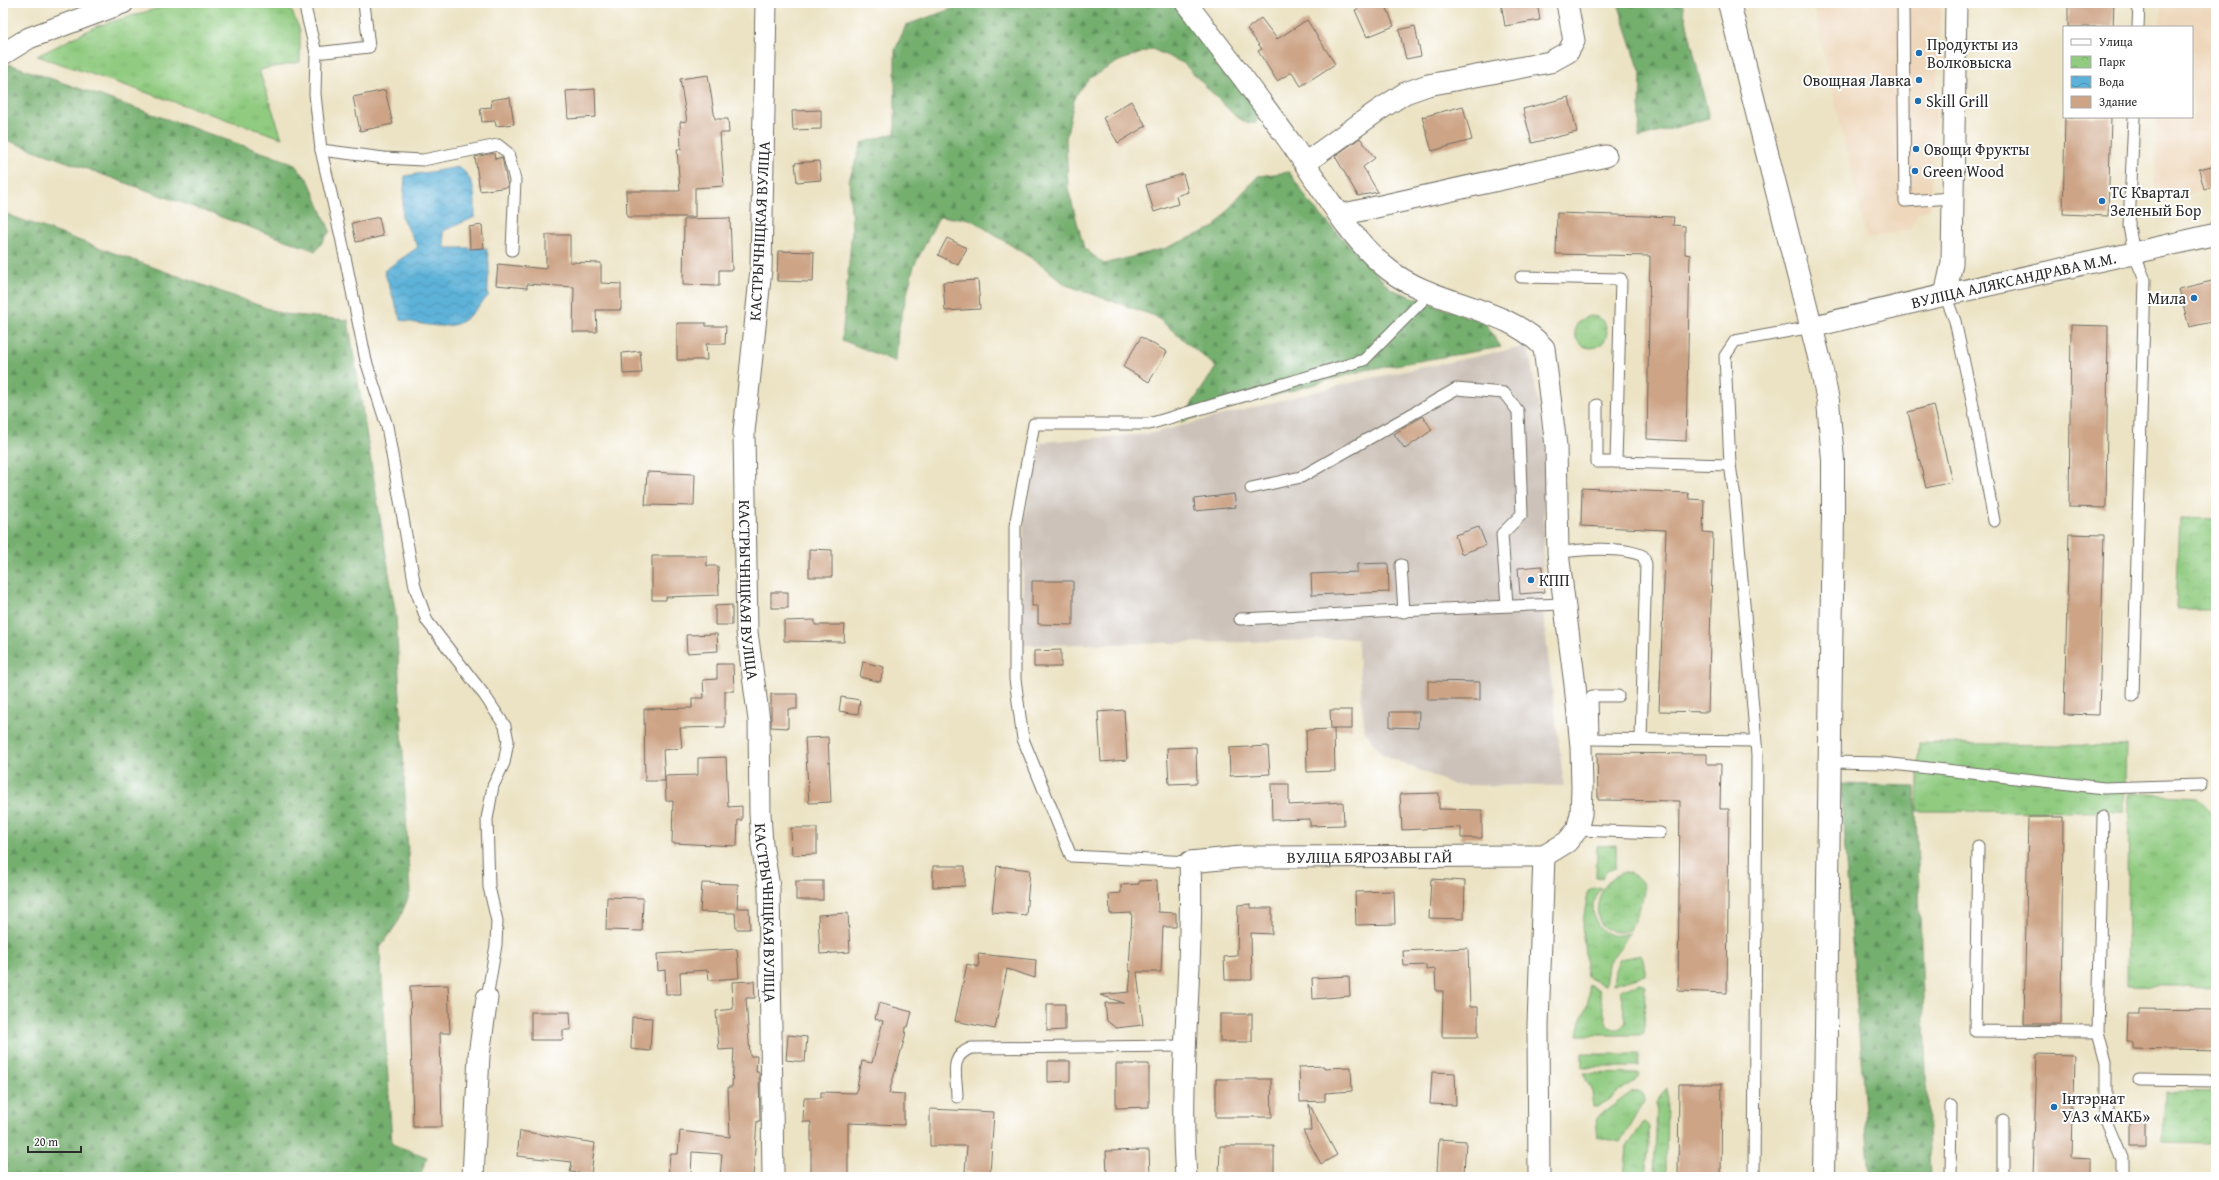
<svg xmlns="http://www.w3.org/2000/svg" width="2219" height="1180" viewBox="0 0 2219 1180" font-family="'Gentium Book Plus',serif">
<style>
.built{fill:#eed7bb}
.industrial{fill:#ccc2b9}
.grass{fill:url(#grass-tufts);stroke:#5e7b56}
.forest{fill:url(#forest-firs);stroke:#506d4c}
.park{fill:url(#park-crowns);stroke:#5e7b56}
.water{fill:url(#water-waves);stroke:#446e82}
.building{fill:#cda486}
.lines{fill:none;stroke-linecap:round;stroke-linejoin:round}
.lane-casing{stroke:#6f6b61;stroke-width:13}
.street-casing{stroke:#6f6b61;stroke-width:23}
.secondary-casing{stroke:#6f6b61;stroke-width:24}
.lane{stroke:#fff;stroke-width:11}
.street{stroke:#fff;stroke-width:21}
.secondary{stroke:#fff;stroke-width:22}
.poi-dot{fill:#1f6fb2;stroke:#fff;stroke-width:1.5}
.labels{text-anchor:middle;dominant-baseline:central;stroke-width:4;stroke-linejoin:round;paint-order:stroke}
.poi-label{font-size:16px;fill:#2b2b2b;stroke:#fff;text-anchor:start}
.street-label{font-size:16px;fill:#2b2b2b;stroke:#fff}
</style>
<defs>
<pattern id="grass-tufts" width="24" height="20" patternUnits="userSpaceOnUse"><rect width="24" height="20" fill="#90cb80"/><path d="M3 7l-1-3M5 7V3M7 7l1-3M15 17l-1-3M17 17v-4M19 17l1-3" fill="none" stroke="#7cae6f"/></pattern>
<pattern id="forest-firs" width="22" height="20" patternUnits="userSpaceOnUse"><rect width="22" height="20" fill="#74af6e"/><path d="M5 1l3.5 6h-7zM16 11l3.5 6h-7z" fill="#5f8f5b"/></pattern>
<pattern id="park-crowns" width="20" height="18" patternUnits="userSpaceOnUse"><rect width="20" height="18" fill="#90cb80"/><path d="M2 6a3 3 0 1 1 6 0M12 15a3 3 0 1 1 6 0" fill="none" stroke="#7cae6f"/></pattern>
<pattern id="water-waves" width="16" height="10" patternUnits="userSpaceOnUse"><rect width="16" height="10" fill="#5db2d9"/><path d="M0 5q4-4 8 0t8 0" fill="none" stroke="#4d91b0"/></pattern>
</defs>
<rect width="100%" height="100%" fill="#fff"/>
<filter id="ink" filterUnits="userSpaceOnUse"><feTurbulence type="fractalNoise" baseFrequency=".025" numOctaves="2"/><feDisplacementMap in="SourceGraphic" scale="8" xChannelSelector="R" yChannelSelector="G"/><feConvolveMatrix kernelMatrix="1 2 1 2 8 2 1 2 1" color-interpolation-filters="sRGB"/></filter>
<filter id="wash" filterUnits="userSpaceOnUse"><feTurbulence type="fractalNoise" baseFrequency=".012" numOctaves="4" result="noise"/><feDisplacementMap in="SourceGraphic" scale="16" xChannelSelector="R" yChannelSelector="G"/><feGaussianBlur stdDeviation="0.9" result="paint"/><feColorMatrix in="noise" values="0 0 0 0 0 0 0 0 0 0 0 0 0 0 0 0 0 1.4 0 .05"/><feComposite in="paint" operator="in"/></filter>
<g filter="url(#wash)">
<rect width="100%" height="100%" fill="#ece3c4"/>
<!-- built -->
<g class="built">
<path d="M1812,3H1941L1930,209L1918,212L1910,229L1867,239Z"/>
<path d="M2161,3H2216V187L2171,199L2155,188L2157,117H2192V27H2160Z"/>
</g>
<!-- industrial -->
<path class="industrial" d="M1528,346L1546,446L1542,605L1564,786L1454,785L1382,754L1364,730L1357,638L1250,642L1022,645L1024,518L1041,442L1149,434L1362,380Z"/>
<!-- grass -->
<g class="grass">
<path d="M176,3H288L300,30V62L259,70L282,138L37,56L97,26Z"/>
<path d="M1919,743L2126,746L2124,812L1917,811Z"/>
<path d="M2129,793L2196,797L2216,817V987L2127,985Z"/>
<path d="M1616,845V868L1607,871L1602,878L1596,877L1597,846Z"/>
<path d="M1598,887L1602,888C1599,892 1596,897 1594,901C1590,913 1598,932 1611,935C1617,936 1623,934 1630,933L1608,964L1605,985L1587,977L1582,926L1588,893L1591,889Z"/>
<path d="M1641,955L1645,964V975L1613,984L1615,970L1620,959Z"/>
<path d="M1640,983L1645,986L1644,1033L1639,1035H1578C1580,1016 1591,1006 1589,985L1599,990L1607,1025C1614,1032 1622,1030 1626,1021L1620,990Z"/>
<rect x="1582" y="1054" width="56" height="13"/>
<path d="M1583,1073L1640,1074L1639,1077L1598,1107H1594L1592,1092Z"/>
<path d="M1667,1088L1666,1177H1654L1657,1103L1661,1094Z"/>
<path d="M1633,1091C1640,1090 1644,1094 1644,1101L1620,1143L1598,1137L1596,1118Z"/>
<path d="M1644,1122L1649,1126C1650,1143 1648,1160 1644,1177H1624L1627,1147Z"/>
</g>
<!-- forest -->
<g class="forest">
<path d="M968,3H1176L1259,112L1256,123H1247L1234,115L1183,63L1152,49L1119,61L1090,78L1075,96L1066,138L1068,188L1084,248L1104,264L1166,248L1215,227L1235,201L1258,176L1289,172L1312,206L1391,289L1485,323L1501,347L1365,370L1180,422L1216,367L1155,316L1066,285L1042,265L970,219L939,217L914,266L898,330L896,362L842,340L852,230L849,180L862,143L895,133V50L906,25Z"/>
<path d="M1618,3H1682L1709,118L1639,138L1641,74Z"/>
<path d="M9,64L293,163L309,181L330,231L316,251L3,139V70Z"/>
<path d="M3,213L283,314L348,320L396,616L410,893L398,922L380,948L392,1144L427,1157L420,1177H3Z"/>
<path d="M1840,784L1915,786L1930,1177H1870Z"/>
</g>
<!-- park -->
<g class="park">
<circle cx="1591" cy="332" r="16"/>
<path d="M2180,518L2216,519V609H2176Z"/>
<path d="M1625,872C1659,880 1638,909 1630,930C1583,944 1592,879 1625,872Z"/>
<path d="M2165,1091L2214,1092L2212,1143L2163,1142Z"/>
</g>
<!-- water -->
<path class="water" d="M459,167C476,180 475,197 475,217L443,231L445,248H486C492,265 487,278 488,296C480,305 470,317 459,323C444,330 417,323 401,320L384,271L418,247L402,218L405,176Z"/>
<g id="blocks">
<!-- building -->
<g class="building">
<path d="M1372,3H1385L1394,26L1367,37L1355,10Z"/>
<path d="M1501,3H1537L1540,20L1505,26Z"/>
<path d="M2068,3H2114L2113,27H2068Z"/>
<path d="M1261,18L1277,39L1307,20L1335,64L1301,86L1292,72L1277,81L1258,51L1262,49L1247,29Z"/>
<path d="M1415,26L1421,56L1406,59L1399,30Z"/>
<path d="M708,75L715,119H728L729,133H720L724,186L695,188V217H627L626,191H680L677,149H681L680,122L687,121L680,79Z"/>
<path d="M595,89L596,117L568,119L566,91Z"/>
<path d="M385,90L393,124L360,131L353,97Z"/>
<path d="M510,97L514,124L496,126L495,121L482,122L480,108L492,107L491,100Z"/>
<path d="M1569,97L1577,132L1532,143L1523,109Z"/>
<path d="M1131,101L1146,126L1118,143L1103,118Z"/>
<path d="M1463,106L1472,140L1432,151L1422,117Z"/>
<path d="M821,110V129L793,130L792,111Z"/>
<path d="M2065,117H2111L2108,216L2063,214Z"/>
<path d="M1360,138L1375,158L1363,167L1378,192L1358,196L1335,156Z"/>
<path d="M494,153L495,159L502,157L508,187L480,191L475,157Z"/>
<path d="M819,161L821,180L797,182L795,163Z"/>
<path d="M2216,165V186L2204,189L2199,169Z"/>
<path d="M1183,174L1188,192L1176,196L1178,204L1154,212L1146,185Z"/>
<path d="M1557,213L1674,217L1673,225L1685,226V254L1690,255L1686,441L1647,439L1650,256L1556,254Z"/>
<path d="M379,217L383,236L356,242L352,223Z"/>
<path d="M730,218L732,270H719V286L683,285L684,219Z"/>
<path d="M482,225L484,248L470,249L469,227Z"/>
<path d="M546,235H570V262L601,263V283L621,284V310H596L597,332H573L574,287L527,284V288L496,285L498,264L546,269Z"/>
<path d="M947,238L967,248L958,265L938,255Z"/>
<path d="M778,251L814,252L813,282L777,281Z"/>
<path d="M978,280L980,309L945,311L943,282Z"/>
<path d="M2216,280V321L2189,327L2179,289Z"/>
<path d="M677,323H706V326H726L725,344H706L707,360H677Z"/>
<path d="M2071,325L2108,326L2106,508L2069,507Z"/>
<path d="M1141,337L1167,352L1149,382L1123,367Z"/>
<path d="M640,351L642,373L623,374L622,353Z"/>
<path d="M1934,405L1952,482L1926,488L1908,412Z"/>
<path d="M1423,416L1432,430L1405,449L1394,434Z"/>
<path d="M647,472L695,474L694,506L645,505Z"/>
<path d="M1582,488L1688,493L1689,499L1704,500L1703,532L1713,533L1708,712L1659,711L1666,530L1581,526Z"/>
<path d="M1234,494L1236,507L1195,511L1194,499Z"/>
<path d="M1479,527L1486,545L1461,554L1455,535Z"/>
<path d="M2069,534L2104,535L2099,715L2064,714Z"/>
<path d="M809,549L832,550V577H809Z"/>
<path d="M652,556H707V566H718L719,595L666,597V600H652Z"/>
<path d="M1388,563L1389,592L1312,595L1311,574L1357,572V564Z"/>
<path d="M1542,566L1544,592L1520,594L1518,568Z"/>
<path d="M1032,581H1073V625L1038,624V606H1032Z"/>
<rect x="771" y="592" width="17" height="16"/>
<path d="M732,605V625H715V606Z"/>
<path d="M815,620V625H845L844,642L784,641V621Z"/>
<path d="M717,634L718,651L687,653L686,635Z"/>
<path d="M1061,650V667H1034V651Z"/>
<path d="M863,662L884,667L880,682L860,677Z"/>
<path d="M717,664H733L734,691H725V727L680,728L682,748L663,750L665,781H645L644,709L692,708V698H704L703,680L717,679Z"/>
<path d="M1428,681L1480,682V700H1428Z"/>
<path d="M771,694H797V709H788V728L771,727Z"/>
<path d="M841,697L860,700L858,714L839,711Z"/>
<path d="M1124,710L1127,760L1101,762L1098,712Z"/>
<path d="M1330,710H1352V729H1331Z"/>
<path d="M1390,712H1419L1418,728L1390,727Z"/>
<path d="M1334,729L1335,771L1307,772L1306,730Z"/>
<path d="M828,737L831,802L809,803L805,738Z"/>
<path d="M1268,746L1270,774L1230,776L1229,748Z"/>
<path d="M1196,747L1197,783L1169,784L1167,748Z"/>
<path d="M1597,753L1707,754V764H1721L1720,809H1729L1727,993L1678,991L1680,801L1598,800Z"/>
<path d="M726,757L728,807L742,806V820H738L737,846L672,843L673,801H666L665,776L698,775V758Z"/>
<path d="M1271,784H1289V805L1343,802L1344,825L1310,826V819L1272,820Z"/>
<path d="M1439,793V809L1482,810V838H1461V827L1402,830L1400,794Z"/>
<path d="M2028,817H2063L2061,1024H2024Z"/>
<path d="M791,828H817V854L792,855Z"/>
<path d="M933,866H965V886L933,887Z"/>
<path d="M997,866L1030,870L1026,915L992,912Z"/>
<path d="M1431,879L1465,881L1464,919L1429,918Z"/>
<path d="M1157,880L1158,912L1176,913V927H1163L1161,972H1137L1143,1025L1116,1028L1107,1021L1105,1003H1124L1100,995L1129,992L1131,971H1129L1132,913L1110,914L1109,894L1121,893V885L1139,884V881Z"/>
<rect x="796" y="881" width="27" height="19"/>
<path d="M702,883L738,884L737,908H749L750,929H736L735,913L700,912Z"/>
<path d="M1394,891L1395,924L1356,925L1355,892Z"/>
<path d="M607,897L643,898L642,931L606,930Z"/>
<path d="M1250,904V908H1272V934L1251,933L1252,980H1225L1224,957L1237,956L1238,905Z"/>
<path d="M848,913L850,952L820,954L818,915Z"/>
<path d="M1468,948L1470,1007H1478V1037H1442L1443,991H1436L1435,969L1426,970V965L1404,966L1403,951Z"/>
<path d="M737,949L739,978L709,980L708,970L680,972L681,994H666L665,970L658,971L657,954Z"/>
<path d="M978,954L1036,960L1035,978L1007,969L995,1029L955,1021L967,964L979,967Z"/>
<path d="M1349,976L1350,996L1313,999L1312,978Z"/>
<path d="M754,981L755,998H746L750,1056H757L756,1072H759L760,1121H757L753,1177H720L722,1154L692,1152L691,1177H668L670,1154H678L680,1131L730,1137L728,1087H732L734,1049L719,1050L716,1011L733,1009L732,982Z"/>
<path d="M448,985L450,1033H440L442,1127H413L410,986Z"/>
<path d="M879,1003L912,1012L908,1027H906L905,1037L889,1093L904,1094V1125L848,1123V1177H811V1122H803L804,1098H821V1092L856,1093L862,1061L872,1063L883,1021L875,1019Z"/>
<path d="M1047,1004H1065V1030L1047,1031Z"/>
<path d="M2139,1009L2216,1010V1050L2132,1048V1042H2126L2127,1014H2139Z"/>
<path d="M531,1012H570L571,1030H563V1040H531Z"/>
<rect x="1220" y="1014" width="32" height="28"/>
<path d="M632,1017L652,1018L650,1051L631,1049Z"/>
<path d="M788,1035L807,1037L805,1062L786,1060Z"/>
<path d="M2037,1054L2074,1055L2072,1158L2090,1159V1177H2033Z"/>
<path d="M1048,1061H1070V1081L1048,1082Z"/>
<path d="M1116,1064H1149V1107L1116,1108Z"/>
<path d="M1324,1066V1068L1351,1067L1352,1091L1325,1093V1101L1300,1102L1299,1067Z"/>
<path d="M1432,1072L1455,1073L1456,1105L1430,1104Z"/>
<path d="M1216,1079H1271L1272,1117H1216Z"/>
<path d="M1679,1084H1722L1721,1177H1678Z"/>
<path d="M1309,1104L1337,1155L1321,1164L1303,1131H1311Z"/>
<path d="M930,1109L994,1112L990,1174L965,1172L967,1146H930Z"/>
<rect x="2130" y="1120" width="16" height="26"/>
<path d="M520,1131L595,1143L591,1174L570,1172L572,1162L517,1156Z"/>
<path d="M1439,1139L1466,1141L1464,1173L1437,1172Z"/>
<path d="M1220,1146H1274V1177H1219Z"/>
<path d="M1149,1150L1150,1177H1107L1106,1151Z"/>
</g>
</g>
</g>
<g filter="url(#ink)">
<use href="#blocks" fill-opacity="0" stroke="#6f6b61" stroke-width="1"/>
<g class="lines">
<defs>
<g id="lane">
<path d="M304,3L316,53"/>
<path d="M364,3L369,47L316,53L315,94L321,150L384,158L423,160L498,145L508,153L515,180L512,250"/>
<path d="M1909,3L1903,4L1905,201L1953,198"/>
<path d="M2138,27L2139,3"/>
<path d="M321,150L341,237L366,361L387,426L415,587L427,621L485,696L505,726L508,741L504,763L493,786L487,819L489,887L497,921L496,945L487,998"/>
<path d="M1521,277L1621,279L1616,462L1730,465"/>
<path d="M1945,295L1955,321L1971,395L1994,521"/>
<path d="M1597,405V462H1616"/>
<path d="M1251,488L1301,477L1456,389L1504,393L1518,411L1522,514L1502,534L1507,605"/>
<path d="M1558,553C1580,549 1622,546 1643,556L1646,564L1641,739"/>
<path d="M1401,565L1404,612"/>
<path d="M1240,619C1348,614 1457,607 1566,604"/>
<path d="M1618,696H1592L1593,739L1755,741"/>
<path d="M2133,696L2145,280L2134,254L2129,226L2134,117"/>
<path d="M1830,762L1884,763L2104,788L2201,785"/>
<path d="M2103,817L2098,1032L2106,1062V1120L2122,1158V1177"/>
<path d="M1577,830L1660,833"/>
<path d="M1978,846L1975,1031L2098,1032"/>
<path d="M1190,862L1071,856L1023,739L1015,679V526L1034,424H1149L1364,360L1430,293"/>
<path d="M2139,1080L2216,1081"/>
<path d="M957,1097C957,1076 948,1057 971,1048L1185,1046"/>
<path d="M1754,1177L1757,755L1735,498L1730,465L1725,356L1735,341L1812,327"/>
<path d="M1950,1177L1951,1106"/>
<path d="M2003,1177V1120"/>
</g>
<g id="street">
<path id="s1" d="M766,3L761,269L744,432L747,632L759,720L760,813L762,845L769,887L773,1177"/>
<path d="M1186,3C1223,51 1260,99 1295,149C1322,188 1351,241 1389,270C1433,305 1509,307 1544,348L1556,446L1558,553L1575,685L1581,747L1582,788L1581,814L1577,830L1567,842L1544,856"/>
<path d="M3,54L29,38L123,3"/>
<path d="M1305,163L1376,112L1405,93L1428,85L1550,62L1568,52L1574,41L1567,3"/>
<path d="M1340,215L1606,156"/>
<path d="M1945,295L1952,263L1956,3"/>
<path id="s2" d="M1812,327C1946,292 2082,266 2216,234"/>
<path d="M473,1177L479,1055L487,998"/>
<path id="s3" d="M1186,1177C1178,1072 1194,967 1190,862L1241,857L1544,856"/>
<path d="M1539,1177L1538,1025L1544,856"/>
</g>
<path id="secondary" d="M1729,3L1820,361L1828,401L1833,460V514L1824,1177"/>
</defs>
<!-- lane casing -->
<use href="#lane" class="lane-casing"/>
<!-- street casing -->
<use href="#street" class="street-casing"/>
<!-- secondary casing -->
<use href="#secondary" class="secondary-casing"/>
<!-- lane -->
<use href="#lane" class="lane"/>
<!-- street -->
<use href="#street" class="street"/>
<!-- secondary -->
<use href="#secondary" class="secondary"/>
</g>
</g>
<!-- markers -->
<g class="poi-dot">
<circle cx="1919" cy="53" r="4"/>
<circle cx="1919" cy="80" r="4"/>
<circle cx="1918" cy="101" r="4"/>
<circle cx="1916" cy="149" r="4"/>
<circle cx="1915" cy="171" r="4"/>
<circle cx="2102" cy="201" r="4"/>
<circle cx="2194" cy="298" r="4"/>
<circle cx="1531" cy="580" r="4"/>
<circle cx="2054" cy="1107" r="4"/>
</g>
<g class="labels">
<!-- poi labels -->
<g class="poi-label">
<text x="1927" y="44">Продукты из<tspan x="1927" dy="18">Волковыска</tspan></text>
<text x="1911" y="80" text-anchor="end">Овощная Лавка</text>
<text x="1926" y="101">Skill Grill</text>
<text x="1924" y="149">Овощи Фрукты</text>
<text x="1923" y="171">Green Wood</text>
<text x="2110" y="192">ТС Квартал<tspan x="2110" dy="18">Зеленый Бор</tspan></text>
<text x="2186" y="298" text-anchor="end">Мила</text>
<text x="1539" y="580">КПП</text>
<text x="2062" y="1098">Інтэрнат<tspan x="2062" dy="18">УАЗ «МАКБ»</tspan></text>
</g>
<!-- street labels -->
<g class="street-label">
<text transform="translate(759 231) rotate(-87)">КАСТРЫЧНІЦКАЯ ВУЛІЦА</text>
<text stroke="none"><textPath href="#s2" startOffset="207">ВУЛІЦА АЛЯКСАНДРАВА М.М.</textPath></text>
<text stroke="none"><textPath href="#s1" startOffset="588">КАСТРЫЧНІЦКАЯ ВУЛІЦА</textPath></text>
<text stroke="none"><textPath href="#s3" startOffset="495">ВУЛІЦА БЯРОЗАВЫ ГАЙ</textPath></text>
<text stroke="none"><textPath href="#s1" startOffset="912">КАСТРЫЧНІЦКАЯ ВУЛІЦА</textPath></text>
</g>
</g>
<!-- margin -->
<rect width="2219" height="1180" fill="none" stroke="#fff" stroke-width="16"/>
<!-- legend -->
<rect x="2063" y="26" width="130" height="92" fill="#ffffff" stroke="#aaaaaa"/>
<rect x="2071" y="39" width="20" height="6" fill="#ffffff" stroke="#aaaaaa"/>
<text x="2099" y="46" font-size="12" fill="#2b2b2b">Улица</text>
<rect x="2071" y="56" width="20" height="12" fill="url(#park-crowns)" stroke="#aaaaaa"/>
<text x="2099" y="66" font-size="12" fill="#2b2b2b">Парк</text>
<rect x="2071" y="76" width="20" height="12" fill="url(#water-waves)" stroke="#aaaaaa"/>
<text x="2099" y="86" font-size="12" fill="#2b2b2b">Вода</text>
<rect x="2071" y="96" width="20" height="12" fill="#cda486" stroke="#aaaaaa"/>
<text x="2099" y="106" font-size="12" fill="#2b2b2b">Здание</text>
<!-- scale -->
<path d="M28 1146v6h53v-6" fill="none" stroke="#2b2b2b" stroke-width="2"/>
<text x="34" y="1146" font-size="12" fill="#2b2b2b" stroke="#ffffff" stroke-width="3" paint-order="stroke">20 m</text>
</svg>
